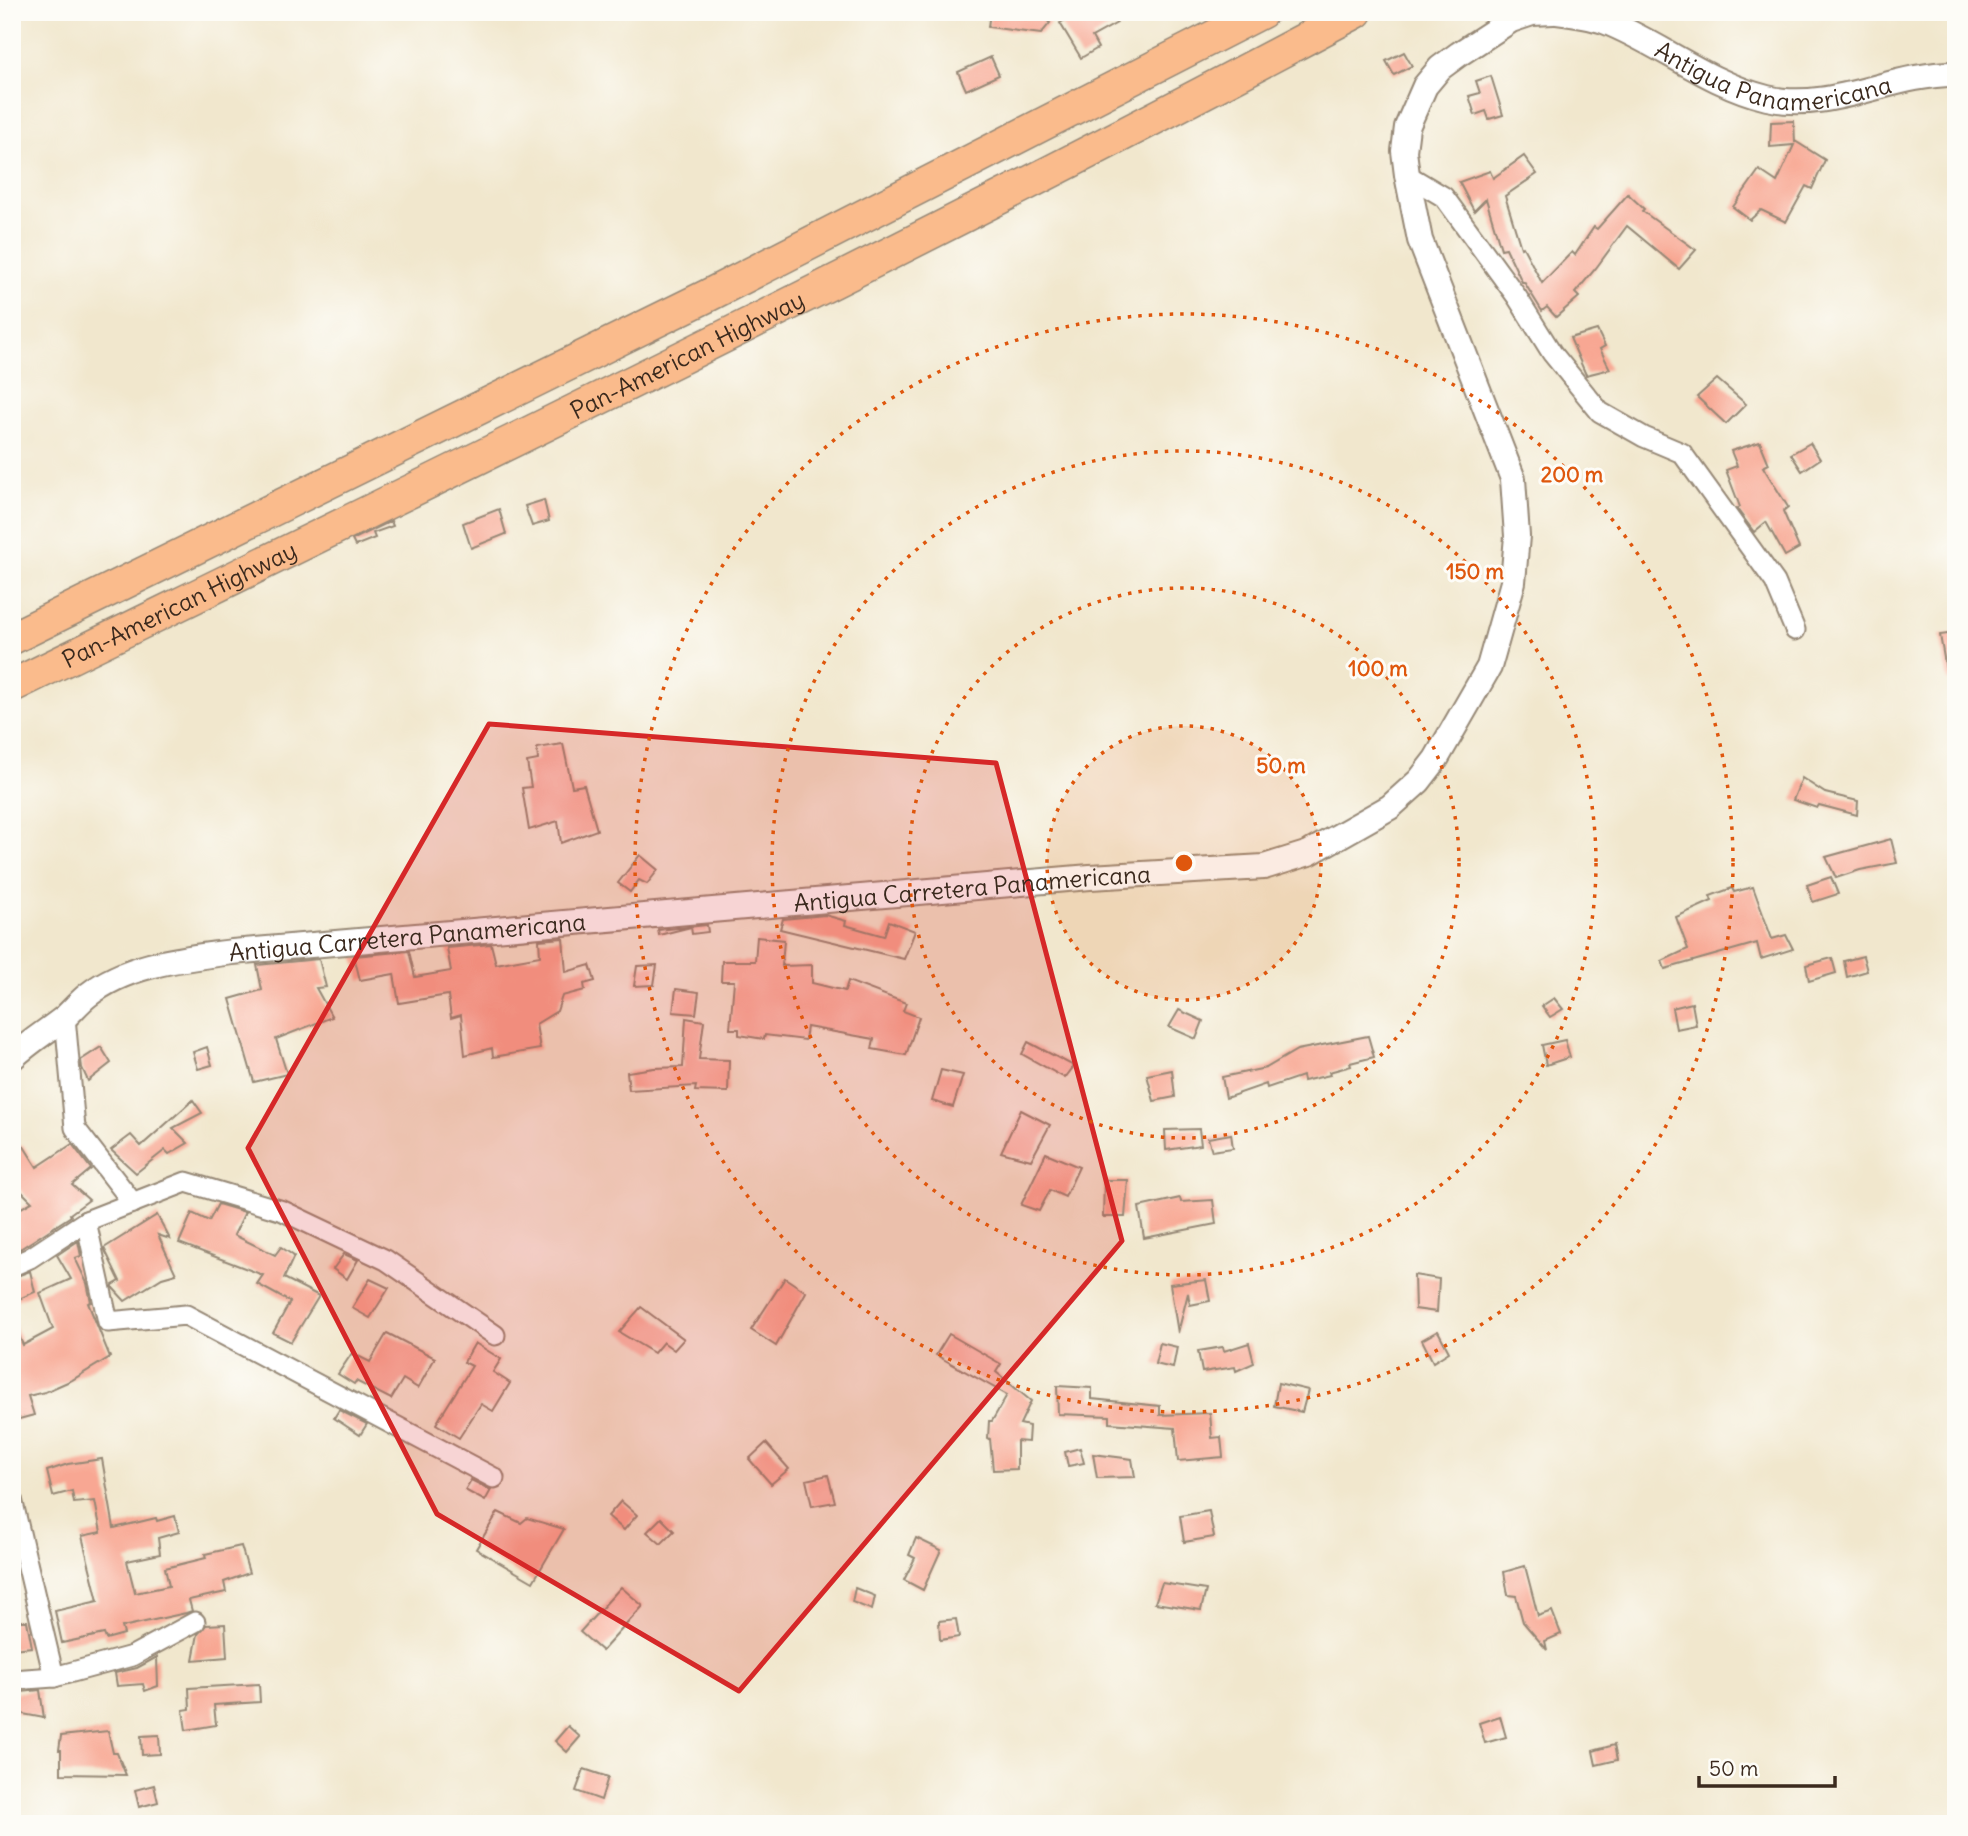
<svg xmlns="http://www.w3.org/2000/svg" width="1968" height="1836" viewBox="0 0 1968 1836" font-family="Delius,sans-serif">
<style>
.building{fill:#f8a793}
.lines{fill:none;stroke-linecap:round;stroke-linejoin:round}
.minor-casing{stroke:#968876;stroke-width:23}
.tertiary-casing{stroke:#968876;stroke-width:28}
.trunk-casing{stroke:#968876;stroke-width:35}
.minor{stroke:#fff;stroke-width:19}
.tertiary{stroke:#fff;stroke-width:24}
.trunk{stroke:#fabb8c;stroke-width:32}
.marked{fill:#d62828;fill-opacity:0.2;stroke:#d62828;stroke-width:5;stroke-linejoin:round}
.ring{fill:none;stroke:#df570d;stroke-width:3.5;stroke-dasharray:3.5 7}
.labels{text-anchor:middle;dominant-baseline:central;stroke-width:6;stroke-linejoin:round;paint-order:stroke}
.street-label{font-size:24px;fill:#3b2a1e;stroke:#fdfcf7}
.centre{fill:#df570d;stroke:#fdfcf7;stroke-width:3.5}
.ring-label{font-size:21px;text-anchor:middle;font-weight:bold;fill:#df570d;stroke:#fdfcf7;stroke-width:6;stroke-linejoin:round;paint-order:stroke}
</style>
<rect width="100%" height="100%" fill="#fdfcf7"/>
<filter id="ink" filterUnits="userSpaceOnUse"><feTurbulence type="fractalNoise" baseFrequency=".0143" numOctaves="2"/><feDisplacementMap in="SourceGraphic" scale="14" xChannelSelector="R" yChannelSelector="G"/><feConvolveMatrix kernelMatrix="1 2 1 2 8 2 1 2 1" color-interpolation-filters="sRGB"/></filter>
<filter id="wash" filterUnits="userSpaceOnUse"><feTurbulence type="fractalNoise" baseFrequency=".00686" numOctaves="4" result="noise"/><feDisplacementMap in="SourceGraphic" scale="28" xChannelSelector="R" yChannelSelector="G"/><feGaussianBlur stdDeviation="1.57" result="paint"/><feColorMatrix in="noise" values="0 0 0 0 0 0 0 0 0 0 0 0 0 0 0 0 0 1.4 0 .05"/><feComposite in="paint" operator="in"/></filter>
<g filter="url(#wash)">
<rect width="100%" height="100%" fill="#f1e7cd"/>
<g id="blocks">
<!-- building -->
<g class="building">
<path d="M990,12H1037L1050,23L1041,34L988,27Z"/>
<path d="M1079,12H1110L1117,23L1092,37L1098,48L1081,58L1060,23Z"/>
<path d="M1404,52L1412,66L1394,75L1386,61Z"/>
<path d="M991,57L999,75L966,90L958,72Z"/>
<path d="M1491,76L1503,115L1489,119L1486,111L1475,115L1469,96L1480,93L1476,81Z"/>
<path d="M1794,121L1795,143V141L1825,160L1812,189L1806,186L1786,222L1761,210L1750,220L1733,207L1759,170L1777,182L1794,145L1770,147L1771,122Z"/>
<path d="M1524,156L1537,174L1505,196L1521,248L1523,247L1542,283L1572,252L1575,255L1594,227L1597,229L1628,194L1644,209L1642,211L1696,250L1679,269L1627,226L1596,268L1575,293L1579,297L1556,317L1547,307L1542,311L1524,282H1522L1506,248L1501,249L1486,199L1474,211L1459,182L1490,171L1493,178Z"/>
<path d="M1597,330L1605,346L1600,349L1610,369L1586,375L1570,338Z"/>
<path d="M1717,379L1746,404L1726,424L1697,397Z"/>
<path d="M1760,442L1769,464L1763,467L1788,507L1783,511L1799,548L1785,556L1766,522L1754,532L1737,509L1740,507L1726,470L1737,466L1731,451Z"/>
<path d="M1810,443L1820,459L1802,471L1791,454Z"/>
<path d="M544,500L549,521L532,526L525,506Z"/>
<path d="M499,509L506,534L471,548L463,523Z"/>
<path d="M391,521L393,526L373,533L375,538L355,546L352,540Z"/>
<path d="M1956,633V680L1948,681L1940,635Z"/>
<path d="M563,744L572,787L584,785L597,830L561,843L558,821L529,830L522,788L531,787L527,762L538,760L537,748Z"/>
<path d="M1802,778L1825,793L1858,801L1857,815L1819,805L1817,808L1793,800Z"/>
<path d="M1891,839L1897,863L1860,870L1836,878L1826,857Z"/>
<path d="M640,855L658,870L647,884L639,880L630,892L618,883Z"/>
<path d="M1831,877L1838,894L1813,902L1807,885Z"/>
<path d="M1753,887L1772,939L1786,935L1793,949L1761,959L1757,943L1665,969L1662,961L1688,949L1676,917L1712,901L1710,896L1732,888L1734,892Z"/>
<path d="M825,915L846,921L845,925L884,936L889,921L915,931L904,959L780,929L783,919Z"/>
<path d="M707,925L708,932L692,934L691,927L659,935L658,930Z"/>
<path d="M757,937L784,940L782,966L812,965V983L845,991L848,981L906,1003L903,1011L919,1017L906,1055L872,1049L874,1039L807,1027L805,1040L765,1035L764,1039L739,1035V1029H730L734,981H721L722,961H755Z"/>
<path d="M563,938L566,972L590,965L595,981L584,984L585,990L562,996L557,1011L536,1024L540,1049L493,1057L492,1048L465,1055L461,1015L451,1018L448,995L399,1003L394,974L360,980L354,956L409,951L415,977L451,971L447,948L491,944L496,964L540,956L539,940Z"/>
<path d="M1863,956L1867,971L1847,977L1844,961Z"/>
<path d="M1832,958L1836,973L1809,981L1806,965Z"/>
<path d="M319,959L326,987L316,988L332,1017L276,1039L287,1074L254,1082L230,999L262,990L257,965Z"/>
<path d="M657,965L654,985L634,986L637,966Z"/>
<path d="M676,989L699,992L696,1014L673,1012Z"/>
<path d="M1554,998L1563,1009L1550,1017L1542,1006Z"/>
<path d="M1692,1003L1696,1025L1676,1029L1672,1008Z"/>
<path d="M1179,1010L1203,1021L1196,1039L1169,1027Z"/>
<path d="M686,1018L704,1021L699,1059L729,1060L728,1092L695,1091L696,1086L629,1090L627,1072L654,1068L683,1067Z"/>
<path d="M1368,1036L1374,1057L1350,1063L1351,1066L1329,1072L1330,1075L1303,1081L1302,1076L1267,1088L1266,1084L1226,1098L1222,1077L1266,1068L1297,1050Z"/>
<path d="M1565,1040L1570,1057L1546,1065L1542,1045Z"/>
<path d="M1028,1042L1074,1066L1065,1078L1022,1054Z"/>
<path d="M101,1047L111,1063L88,1081L82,1068L81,1060Z"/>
<path d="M207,1047L212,1065L198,1069L193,1052Z"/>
<path d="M941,1070L963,1075L953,1107L932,1101Z"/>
<path d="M1172,1070L1175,1097L1154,1101L1147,1075Z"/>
<path d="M193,1100L202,1113L173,1128L188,1143L169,1154L165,1150L136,1173L111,1150L131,1135L141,1146Z"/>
<path d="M1021,1110L1050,1125L1031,1160L1001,1152Z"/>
<path d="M1199,1129L1201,1145L1166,1150L1165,1130Z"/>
<path d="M1231,1134L1233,1148L1212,1151L1208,1138Z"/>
<path d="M72,1144L91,1169L72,1185L89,1200L70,1214L71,1216L20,1249L12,1241V1213L32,1202L12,1182V1150L23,1145L37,1167Z"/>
<path d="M1046,1153L1079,1167L1065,1197L1050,1190L1039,1211L1021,1205Z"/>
<path d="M1104,1180H1128L1125,1217H1103Z"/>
<path d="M1180,1198L1181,1202L1213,1200L1216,1224L1144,1238L1139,1207Z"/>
<path d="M218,1204L245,1212L234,1235L275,1255L281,1247L294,1256L284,1278L319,1296L291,1342L273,1333L290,1302L257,1284L263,1275L179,1243L192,1213L209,1221Z"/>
<path d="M157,1215L170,1239L158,1235L176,1274L162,1278L125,1301L113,1288V1285L120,1281L104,1248Z"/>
<path d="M78,1241L81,1256L75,1258L87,1283L91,1302L88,1303L110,1357L72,1380L45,1392L28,1396L34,1415L12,1421V1320L23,1345L53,1329L40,1293L71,1279L57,1255Z"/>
<path d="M344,1254L358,1260L347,1279L333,1269Z"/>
<path d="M30,1271L35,1292L12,1302V1278Z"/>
<path d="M1414,1275L1439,1279L1437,1312L1415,1309Z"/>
<path d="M785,1278L806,1292L776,1346L751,1330Z"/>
<path d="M370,1279L389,1288L370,1318L352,1308Z"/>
<path d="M1206,1280L1210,1301L1190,1305L1188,1293L1178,1333L1170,1284Z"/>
<path d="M641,1307L684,1339L674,1350L663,1342L654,1353L619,1332Z"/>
<path d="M1438,1331L1449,1352L1433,1362L1422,1340Z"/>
<path d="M387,1333L435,1358L418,1388L403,1379L391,1399L356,1381L354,1384L338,1374L352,1353L370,1362Z"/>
<path d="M949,1334L1001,1364L996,1372L1031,1401L1020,1424L1029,1426L1028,1442L1017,1441V1469L993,1470L990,1439L988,1438L989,1421H992L1007,1395L936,1355Z"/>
<path d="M475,1343L501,1359L493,1372L510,1383L493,1411L481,1404L459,1438L436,1424L472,1366L464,1362Z"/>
<path d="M1160,1343L1177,1347L1173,1368L1155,1364Z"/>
<path d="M1249,1343L1254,1363L1236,1371L1235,1367L1202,1372L1198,1351L1223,1347L1224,1351Z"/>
<path d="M1278,1383L1308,1390L1302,1412L1274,1406Z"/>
<path d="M1057,1386L1092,1388V1399L1160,1406V1415L1210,1413L1212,1438L1221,1437L1223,1457L1178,1461L1175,1428L1110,1423V1416L1058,1414Z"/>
<path d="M339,1410L367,1424L360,1435L334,1418Z"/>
<path d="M766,1443L789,1469L771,1484L749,1459Z"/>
<path d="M1080,1448L1084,1463L1068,1466L1065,1452Z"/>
<path d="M1093,1454L1132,1459L1135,1477L1097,1478Z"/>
<path d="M102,1459L114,1528L156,1518L157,1521L175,1516L179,1532L158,1538L160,1554L127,1561L135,1593L169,1586L165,1568L206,1558L205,1554L241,1546L249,1573L224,1582L226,1592L189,1600L192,1611L186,1613L122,1627L124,1634L106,1639L104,1634L62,1643L55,1611L98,1601L82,1536L101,1532L95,1501L74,1503L72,1491L53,1496L47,1471L68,1464Z"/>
<path d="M828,1475L835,1502L812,1506L806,1480Z"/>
<path d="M471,1480L491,1490L485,1501L465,1490Z"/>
<path d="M621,1501L637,1515L624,1530L608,1516Z"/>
<path d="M1209,1511L1214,1537L1184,1542L1180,1516Z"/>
<path d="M498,1512L521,1523L527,1518L564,1529L533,1582L476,1549Z"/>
<path d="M661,1518L674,1531L661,1544L647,1532Z"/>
<path d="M916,1538L941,1550L923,1590L904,1580L915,1558L909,1555Z"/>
<path d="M1525,1566L1538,1616L1552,1611L1561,1634L1545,1641L1547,1650L1523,1622L1516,1596L1508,1595L1504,1572Z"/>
<path d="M1162,1583L1206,1590L1201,1610L1155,1603Z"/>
<path d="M621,1587L643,1606L602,1651L580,1632Z"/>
<path d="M855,1588L875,1596L872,1610L852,1602Z"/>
<path d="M956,1619L959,1637L940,1640L939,1621Z"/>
<path d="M12,1621H27L32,1647L12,1649Z"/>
<path d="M225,1624L227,1657L193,1660L198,1634L206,1625Z"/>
<path d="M157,1657L158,1686L145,1691L143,1684L117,1686L115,1673L137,1668Z"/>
<path d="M259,1684L260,1702L214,1705L216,1725L186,1730L183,1710L190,1709L189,1688Z"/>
<path d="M40,1690L44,1718L12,1712V1693Z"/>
<path d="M1500,1716L1506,1737L1485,1743L1479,1723Z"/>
<path d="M568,1726L580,1737L567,1752L555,1741Z"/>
<path d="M108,1731L113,1753H117L126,1775L61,1774V1750H59L61,1736Z"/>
<path d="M159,1735L160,1754L142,1755L141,1736Z"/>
<path d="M1614,1745L1617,1760L1596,1765L1593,1751Z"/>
<path d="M584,1769L608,1777L601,1800L576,1791Z"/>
<path d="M154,1785L158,1802L139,1807L135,1790Z"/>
</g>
</g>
</g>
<g filter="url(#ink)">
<use href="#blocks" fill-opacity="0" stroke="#968876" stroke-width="2"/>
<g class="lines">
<defs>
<g id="minor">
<path d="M1407,175L1444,197L1517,297L1552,353L1600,412L1644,437L1682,453L1775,582L1795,630"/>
<path d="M65,1017L75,1128L133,1203"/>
<path d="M86,1221L108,1322L186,1315L494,1478"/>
<path d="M12,1266L30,1258L86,1221L186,1182L283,1211L386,1260L495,1335"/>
<path d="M12,1499L54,1677"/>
<path d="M12,1680L54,1677L132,1656L195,1622"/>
</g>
<g id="tertiary">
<path id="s1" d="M1557,12C1573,14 1589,16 1604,21C1660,43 1708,84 1767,98C1831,113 1892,73 1956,74"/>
<path id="s2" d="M12,1058C29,1042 46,1032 64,1018C72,1011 79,1002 88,995C129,963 183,959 232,952L1090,877L1264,867L1309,853L1390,807L1419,781L1436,759L1489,667L1513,582L1517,536L1513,479L1420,240L1407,175L1404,151L1407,127L1425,86L1440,68L1459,54L1511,20L1532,13L1553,12"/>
</g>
<g id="trunk">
<path d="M12,638L707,296L1262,12"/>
<path id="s3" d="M12,686C462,466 914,248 1356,12"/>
</g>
</defs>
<!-- minor casing -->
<use href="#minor" class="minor-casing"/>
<!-- tertiary casing -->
<use href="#tertiary" class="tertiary-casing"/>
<!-- trunk casing -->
<use href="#trunk" class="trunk-casing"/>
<!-- minor -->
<use href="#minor" class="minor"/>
<!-- tertiary -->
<use href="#tertiary" class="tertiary"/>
<!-- trunk -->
<use href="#trunk" class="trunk"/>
</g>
</g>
<!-- marked area -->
<path class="marked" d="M489,724L996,763L1122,1241L739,1691L437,1514L248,1148Z"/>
<!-- distance rings -->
<circle cx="1184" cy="863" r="137" fill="#df570d" fill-opacity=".12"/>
<g class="ring">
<circle cx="1184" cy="863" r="137"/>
<circle cx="1184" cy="863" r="275"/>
<circle cx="1184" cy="863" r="412"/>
<circle cx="1184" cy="863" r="549"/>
</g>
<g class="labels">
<!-- street labels -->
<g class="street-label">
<text stroke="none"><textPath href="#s1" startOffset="231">Antigua Panamericana</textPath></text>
<text stroke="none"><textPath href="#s3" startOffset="752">Pan-American Highway</textPath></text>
<text stroke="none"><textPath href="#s3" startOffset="186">Pan-American Highway</textPath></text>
<text stroke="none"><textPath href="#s2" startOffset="994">Antigua Carretera Panamericana</textPath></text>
<text stroke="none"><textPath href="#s2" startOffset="427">Antigua Carretera Panamericana</textPath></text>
</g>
</g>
<circle cx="1184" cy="863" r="10" class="centre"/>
<g class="ring-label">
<text x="1572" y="482">200 m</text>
<text x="1475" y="579">150 m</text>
<text x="1378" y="676">100 m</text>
<text x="1281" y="773">50 m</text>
</g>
<!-- margin -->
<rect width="1968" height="1836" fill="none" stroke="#fdfcf7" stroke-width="42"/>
<!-- scale -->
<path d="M1699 1776v10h136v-10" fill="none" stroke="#3b2a1e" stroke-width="3.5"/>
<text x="1709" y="1776" font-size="21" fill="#3b2a1e" stroke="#fdfcf7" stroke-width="5" paint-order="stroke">50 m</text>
</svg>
